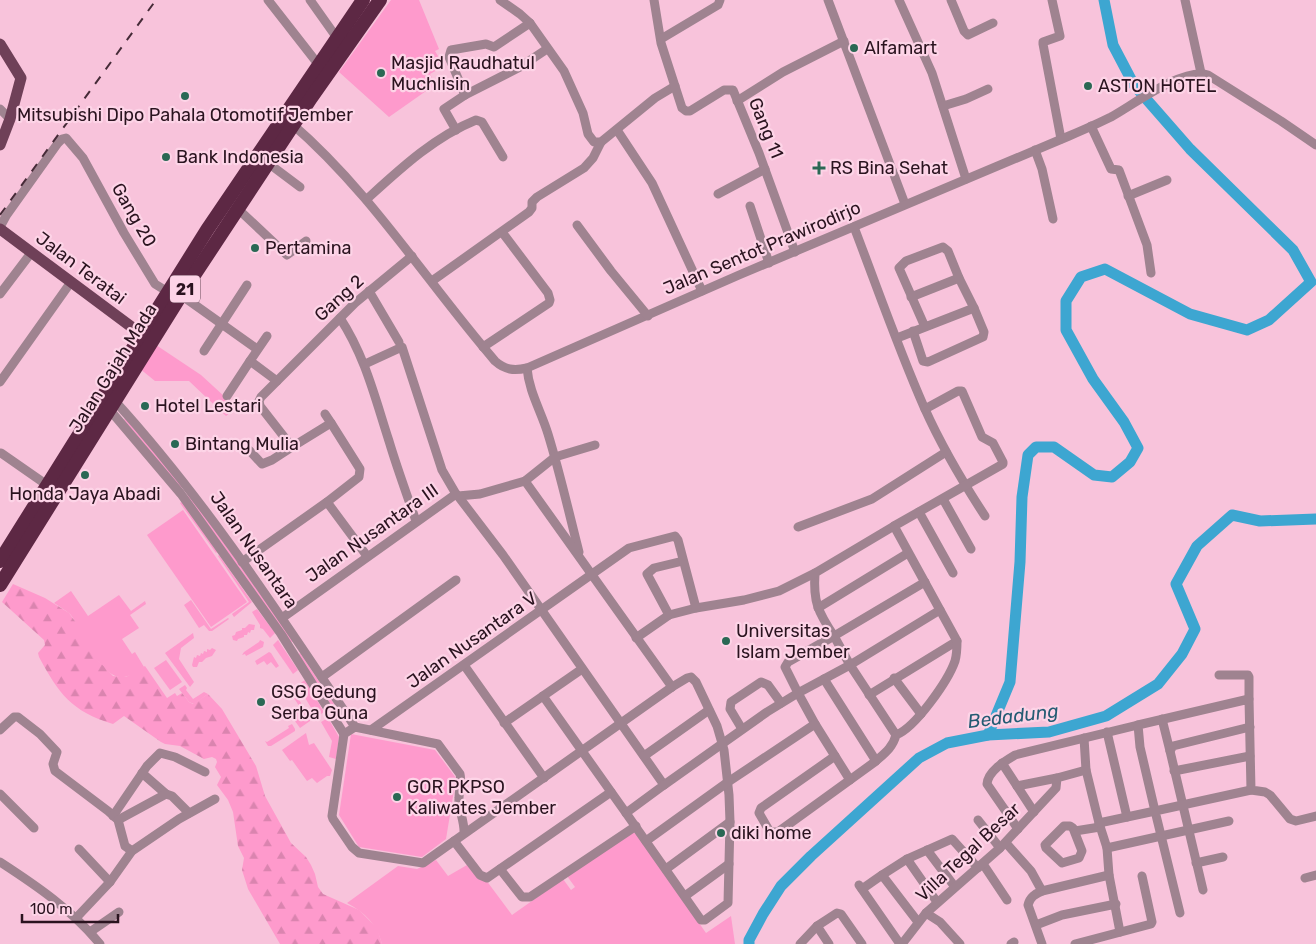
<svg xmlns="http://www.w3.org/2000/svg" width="1316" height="944" viewBox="0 0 1316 944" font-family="Rubik,sans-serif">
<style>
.green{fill:#fe9acc}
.forest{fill:url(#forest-firs)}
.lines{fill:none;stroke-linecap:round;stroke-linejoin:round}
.river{stroke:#3da6d1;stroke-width:11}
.minor{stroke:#9f8390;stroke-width:9}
.major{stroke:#6f4058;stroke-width:11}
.highway{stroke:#5d2844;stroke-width:14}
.rail{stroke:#462b38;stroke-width:2;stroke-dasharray:9 9;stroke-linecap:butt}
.poi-dot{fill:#2a6854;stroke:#fdd4e7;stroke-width:2}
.labels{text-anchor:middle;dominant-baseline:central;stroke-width:4.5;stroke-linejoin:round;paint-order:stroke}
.shield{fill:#fdd4e7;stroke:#694d5b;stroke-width:1}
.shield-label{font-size:16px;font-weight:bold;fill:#2a131f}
.poi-label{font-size:18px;fill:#2a131f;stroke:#fdd4e7;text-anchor:start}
.street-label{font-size:18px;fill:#2a131f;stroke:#fdd4e7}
.water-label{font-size:19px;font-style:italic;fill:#245b73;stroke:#fdd4e7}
</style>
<defs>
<pattern id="forest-firs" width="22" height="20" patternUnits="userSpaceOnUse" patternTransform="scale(1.25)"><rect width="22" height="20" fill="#fe9acc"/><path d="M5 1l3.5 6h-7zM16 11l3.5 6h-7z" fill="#da84af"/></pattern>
</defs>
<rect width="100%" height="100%" fill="#f8c3db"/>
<!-- green -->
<g class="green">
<path d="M391,0H419L439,49L435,51L444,66L430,74L436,84L389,117L339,72Z"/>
<path d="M156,345L201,375L237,408L226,416L189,381H155L139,368Z"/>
<path d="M125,418H127L183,488L180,487L124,420Z"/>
<path d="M189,494L293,640L292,642H291L187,496Z"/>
<path d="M182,502L217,552L216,553L180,503Z"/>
<path d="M183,510L247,602L211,627L147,535Z"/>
<path d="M219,555L252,602L234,617L232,614L249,602L218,556Z"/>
<path d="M71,591L88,616L119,595L131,611L145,601L146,604L130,615L139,628L122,639L132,654L135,652L144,667C126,680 116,682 101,664C96,658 89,653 85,646C80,636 78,623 70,614C65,610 59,606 54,603Z"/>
<path d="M191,600L211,629L228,618L229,619L212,631H209L204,625L199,628L184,605Z"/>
<path d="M257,609L275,633L270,638L263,629L260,628V625L252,612Z"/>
<path d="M249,624L255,625L254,630H251L250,633L248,632L247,635H244V637L238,639L237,641L233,640L232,636L235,635L236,632L242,630V628H245Z"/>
<path d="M193,633L194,638L181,648L179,659L194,682L190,687L165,653Z"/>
<path d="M260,640L264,642L263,647L246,656L245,654L242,655L244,652L259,642Z"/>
<path d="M278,640L298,670L293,674L273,645Z"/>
<path d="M212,648L216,650L212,656L206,658L202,662H199L197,667H193L192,665L194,657L196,658L197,655L200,656L201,653L203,654L204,651L207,652V649L210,650Z"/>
<path d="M269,652L271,653L279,666L276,668L271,662L267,665L264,661L257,665L255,661Z"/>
<path d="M300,653L344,719L343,721H341L298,655Z"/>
<path d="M166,660L182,682L170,690L154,668Z"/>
<path d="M305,680L324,712L318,716H316L301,691L303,690L299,684Z"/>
<path d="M185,685L187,688L186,690L193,699L204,692L208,694L194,704L189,702L179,689Z"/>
<path d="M297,696L310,719V721L300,728L292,717L297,714L295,709L299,706L294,698Z"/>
<path d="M328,718L339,737L336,759L329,757L332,741L321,722Z"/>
<path d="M292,724L295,729V731L271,746H268L265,741L267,742L289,728L288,726Z"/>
<path d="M306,733L309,745L314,743L332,770L330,776H327L317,783L312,778L307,781L292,760L290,761L282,750Z"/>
<path d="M351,734L435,750L456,778L446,839L422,857L359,847L339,815Z"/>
<path d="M631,832L637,834L706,933L731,916L735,944H382C377,924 365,913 347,903L398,866L417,869L436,860L448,876L467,865L478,879L486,880L512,915L563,879L571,890L575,887L567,876Z"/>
</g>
<!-- forest -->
<path class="forest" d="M13,584L45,598L69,613L77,624L90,652L113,676L126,677L145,666L167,698L175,693L177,696L182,693L189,702L193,704L208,694L222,709L256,766L265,796L291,843L306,857L311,865L315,874L318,887L323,894L359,910L377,928L382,944H280L248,889L242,870L244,858L238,846L233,812L228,800L217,785L221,777L215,767L217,762L216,759L212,757L204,759L180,746L165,744L161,742L124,716L113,724C71,711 59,694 39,657L38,653L45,645L44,640L2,602Z"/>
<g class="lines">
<!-- river -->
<g class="river">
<path d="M988,735L1010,682L1020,562L1022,497L1028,455L1036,447H1054L1094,475L1112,477L1130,462L1138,448L1124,422L1093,379L1066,330V301L1081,277L1105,269L1190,314L1247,330L1269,320L1311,282L1293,250L1190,149L1134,85L1113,45L1104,0"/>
<path d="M749,944V940L763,914L781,886L811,856L919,758L947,743L988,735L1049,732L1106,716L1158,684L1182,654L1195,629L1176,584L1197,546L1232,515L1260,521L1316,519"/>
</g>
<!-- minor -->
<g class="minor">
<path d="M268,0L318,64"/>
<path d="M310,0L337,38"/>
<path d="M500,0L520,14L530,23L564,71L583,113L588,134L594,142H601L655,98L675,86"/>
<path d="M654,0L661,43L682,108L686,111H690L724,90H733L759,153L795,252"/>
<path d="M828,0L905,204"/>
<path d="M899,0L932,73L966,179"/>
<path d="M951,0L964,31L968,35L993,23"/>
<path d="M1052,0L1060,36L1043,42V44L1061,139"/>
<path d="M1185,0L1201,73"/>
<path d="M530,23L494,47L486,44L451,50L449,57L465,95L520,67L547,49"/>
<path d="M661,39L718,5L720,0"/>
<path d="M737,101L783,72L844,41"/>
<path d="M943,106L966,99L988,89"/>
<path d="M0,109L10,119"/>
<path d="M291,123C371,192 426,281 495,361C505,370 514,371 527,368L739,275L1069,136C1083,130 1097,124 1111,117C1133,105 1183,67 1208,75L1281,121L1316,145"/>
<path d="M1091,126L1111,169L1119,170L1147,245L1151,273"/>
<path d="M456,130L444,109L465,95"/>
<path d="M617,130L652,183L702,291"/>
<path d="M1035,150L1042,169L1053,219"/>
<path d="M268,163L300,187"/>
<path d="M718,194L765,169"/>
<path d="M1128,196L1167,180"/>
<path d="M367,199C400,169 434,137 476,120L482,122L503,157"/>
<path d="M750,206L769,263"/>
<path d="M238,209L287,255L306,241"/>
<path d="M577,225L611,271L648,316"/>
<path d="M0,227L6,216L58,143L62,139L66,138L83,158L124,233L155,284L168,292"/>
<path d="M854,227C877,287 898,348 924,407C941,445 962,481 985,516"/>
<path d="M432,281L529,212L532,208V202L537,197L584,168L593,158L601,142"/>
<path d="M369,291L399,342"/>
<path d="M0,294L31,253"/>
<path d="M181,295L257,349"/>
<path d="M911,297L959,278"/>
<path d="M340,318C365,356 375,398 389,441C397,468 407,495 416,521"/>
<path d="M913,331L923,361L928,362L983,337L984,332L974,308"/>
<path d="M267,336L250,361L277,381"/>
<path d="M897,338L974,308L959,278L948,251L943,247L906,261L899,268L925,327"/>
<path d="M483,347L549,303L550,300L548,293L502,232"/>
<path d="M204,351L247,285"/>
<path d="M365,364L402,347L442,470L456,494"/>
<path d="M527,368C529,392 541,411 548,434C560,473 569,513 579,552"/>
<path d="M0,382L71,282"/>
<path d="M227,396L250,361"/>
<path d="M115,401C206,501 280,615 355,727"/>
<path d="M109,409L181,494L281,634L344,734"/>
<path d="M325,414L331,423L292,447L260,406L259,401L261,397L355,303L412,256"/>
<path d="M249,450L262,464L272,460L292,447"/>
<path d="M1,453L47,485"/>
<path d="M525,481L672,687"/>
<path d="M458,496L503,555L664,785L626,813L543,696L504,723"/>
<path d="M943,499L971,549"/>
<path d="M327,502L367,556"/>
<path d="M919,512L953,573"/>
<path d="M894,526L815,573C813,602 818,612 834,636L925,582"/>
<path d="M798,527L872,499L946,452"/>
<path d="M242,562L327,502L359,477L360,469L331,423"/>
<path d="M818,608L908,553"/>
<path d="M669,615L647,574L654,568L683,561"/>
<path d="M282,618L456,494L458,496L480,494L525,481L555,457L595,445"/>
<path d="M636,638L669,615L696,608L744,600L779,591L815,573"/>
<path d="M464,665L544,778"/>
<path d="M1219,675H1248L1249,677V699"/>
<path d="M322,677L456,580"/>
<path d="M894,678L921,714"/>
<path d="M824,679L850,665L896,735"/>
<path d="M869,695L957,641"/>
<path d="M543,696L582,669"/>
<path d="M1162,719L1170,751"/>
<path d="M815,724L798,693L824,679L876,761"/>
<path d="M742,729L730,709L731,702L761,682L768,685L781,703"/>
<path d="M0,730L14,717H18L40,734L57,752L53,764L55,771L108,811L118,820L125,846L132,851"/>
<path d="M371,730L629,548L675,536L678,540L696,608"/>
<path d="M1107,732L1127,817"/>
<path d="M1084,738L1086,770"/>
<path d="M644,756L709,710"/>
<path d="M835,756L761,808L759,813L770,832H778L876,761C885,753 893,747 896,735C915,728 948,681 955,661C957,654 957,648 957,641L894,526L1003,464V462L993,443L982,437L962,391H958L925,409"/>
<path d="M1002,763L1034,812"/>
<path d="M1174,771L1250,756"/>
<path d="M142,773L166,794"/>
<path d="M664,785L767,712L798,693L785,667L788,662L834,636L850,665L940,610"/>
<path d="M1017,786L1057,778"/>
<path d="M0,794L34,828"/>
<path d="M113,816L147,766L160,753L175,757L205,772"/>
<path d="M118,820L166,794L172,796L189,813"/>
<path d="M978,820L1000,848"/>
<path d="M1099,823L1107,848L1109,875L1120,932"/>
<path d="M1064,826H1070L1073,828L1082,851L1079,858L1062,863L1046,848L1045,845Z"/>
<path d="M1018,829L987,784C988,771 1005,761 1015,755L1138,725"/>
<path d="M1075,831L1100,827"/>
<path d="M464,834C465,821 458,810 459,798C459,789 462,782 460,774L438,744L355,727L344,734L332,816L333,819L352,847L359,853L423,863L672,687L687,678L691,677L696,682L717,726L724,750L729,795L730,822L728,903L705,920H701L626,813"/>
<path d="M454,841L480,875L487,878L611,792"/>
<path d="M646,841L728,782L815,724L850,780"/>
<path d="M1006,843L1031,871L1042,891"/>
<path d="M1107,848L1229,821"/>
<path d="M79,849L110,882"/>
<path d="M927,850L955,887"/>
<path d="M907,859L937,902"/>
<path d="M0,862C37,886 72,910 100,944"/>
<path d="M1196,863L1223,857"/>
<path d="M983,864L1007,900"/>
<path d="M500,869L522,897H530L636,826"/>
<path d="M666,869L730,822"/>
<path d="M1305,878L1316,875"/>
<path d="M859,885L900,944"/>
<path d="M862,889L882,875"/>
<path d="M1203,890L1170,751L1173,746L1250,727"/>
<path d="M685,896L729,864"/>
<path d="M926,913L940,922L960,944"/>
<path d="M1180,913L1155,811L1251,790"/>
<path d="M77,917L110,882L132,851L179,819L215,799"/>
<path d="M918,922L882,875L907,859L952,839L978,868"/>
<path d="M1036,925L1062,915L1116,904"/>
<path d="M817,926L829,944"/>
<path d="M90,932L119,912"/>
<path d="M800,944L817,926L837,913L841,914L862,944"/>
<path d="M902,944L926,913L1000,848L1056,788L1057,778L1086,770L1099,823L1155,811L1140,747L1138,725L1249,699L1251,790L1265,792L1270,795L1290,819L1296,821L1316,816"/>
<path d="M1011,944L1014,942"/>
<path d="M1042,944L1028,905C1030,897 1035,894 1042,891L1109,875"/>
<path d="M1075,944L1151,924L1152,922L1142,876"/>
</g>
<!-- major -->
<g class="major">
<path d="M0,44L21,78L10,119L0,145"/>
<path d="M0,229L141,334"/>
</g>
<!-- highway -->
<g class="highway">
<path d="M0,561L207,230L363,0"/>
<path d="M0,585L181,295L311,98L380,0"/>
</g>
<!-- rail -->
<path class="rail" d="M0,215L156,0"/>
</g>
<!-- markers -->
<g class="poi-dot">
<circle cx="854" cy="48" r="5"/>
<circle cx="381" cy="73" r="5"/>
<circle cx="1088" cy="86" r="5"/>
<circle cx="185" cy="96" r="5"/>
<circle cx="166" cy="157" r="5"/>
<path d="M816.5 160.5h5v5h5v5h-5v5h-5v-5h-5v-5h5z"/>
<circle cx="255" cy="248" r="5"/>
<circle cx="145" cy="406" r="5"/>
<circle cx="175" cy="444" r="5"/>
<circle cx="85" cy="475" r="5"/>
<circle cx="726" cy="641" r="5"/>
<circle cx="261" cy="702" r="5"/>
<circle cx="397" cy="797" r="5"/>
<circle cx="721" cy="833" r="5"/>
</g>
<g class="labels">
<!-- shield labels -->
<rect class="shield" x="170" y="275.5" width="30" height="27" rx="4"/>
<g class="shield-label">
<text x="185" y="289">21</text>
</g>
<!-- poi labels -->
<g class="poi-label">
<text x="864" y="48">Alfamart</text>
<text x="391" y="63">Masjid Raudhatul<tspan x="391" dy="21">Muchlisin</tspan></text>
<text x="1098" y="86">ASTON HOTEL</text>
<text x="185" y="115" text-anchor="middle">Mitsubishi Dipo Pahala Otomotif Jember</text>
<text x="176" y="157">Bank Indonesia</text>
<text x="830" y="168">RS Bina Sehat</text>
<text x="265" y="248">Pertamina</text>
<text x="155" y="406">Hotel Lestari</text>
<text x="185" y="444">Bintang Mulia</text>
<text x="85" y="494" text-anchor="middle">Honda Jaya Abadi</text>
<text x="736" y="631">Universitas<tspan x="736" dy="21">Islam Jember</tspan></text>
<text x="271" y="692">GSG Gedung<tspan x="271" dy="21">Serba Guna</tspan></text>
<text x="407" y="787">GOR PKPSO<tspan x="407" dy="21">Kaliwates Jember</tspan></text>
<text x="731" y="833">diki home</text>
</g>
<!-- street labels -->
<g class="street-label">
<text transform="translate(766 128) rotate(68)">Gang 11</text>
<text transform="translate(134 215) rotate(60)">Gang 20</text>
<text transform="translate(762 248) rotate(-23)">Jalan Sentot Prawirodirjo</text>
<text transform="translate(81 268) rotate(37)">Jalan Teratai</text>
<text transform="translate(339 298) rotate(-42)">Gang 2</text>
<text transform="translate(113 368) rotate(-58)">Jalan Gajah Mada</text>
<text transform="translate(372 533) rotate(-35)">Jalan Nusantara III</text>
<text transform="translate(254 550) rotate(55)">Jalan Nusantara</text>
<text transform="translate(472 640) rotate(-35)">Jalan Nusantara V</text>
<text transform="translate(968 852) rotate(-43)">Villa Tegal Besar</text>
</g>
<!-- water labels -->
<g class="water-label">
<text transform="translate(1013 716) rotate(-7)">Bedadung</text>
</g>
</g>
<!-- scale -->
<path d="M22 914v8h96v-8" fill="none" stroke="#2a131f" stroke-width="2.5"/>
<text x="30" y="914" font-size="15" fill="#2a131f" stroke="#fdd4e7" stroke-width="4" paint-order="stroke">100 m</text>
</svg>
